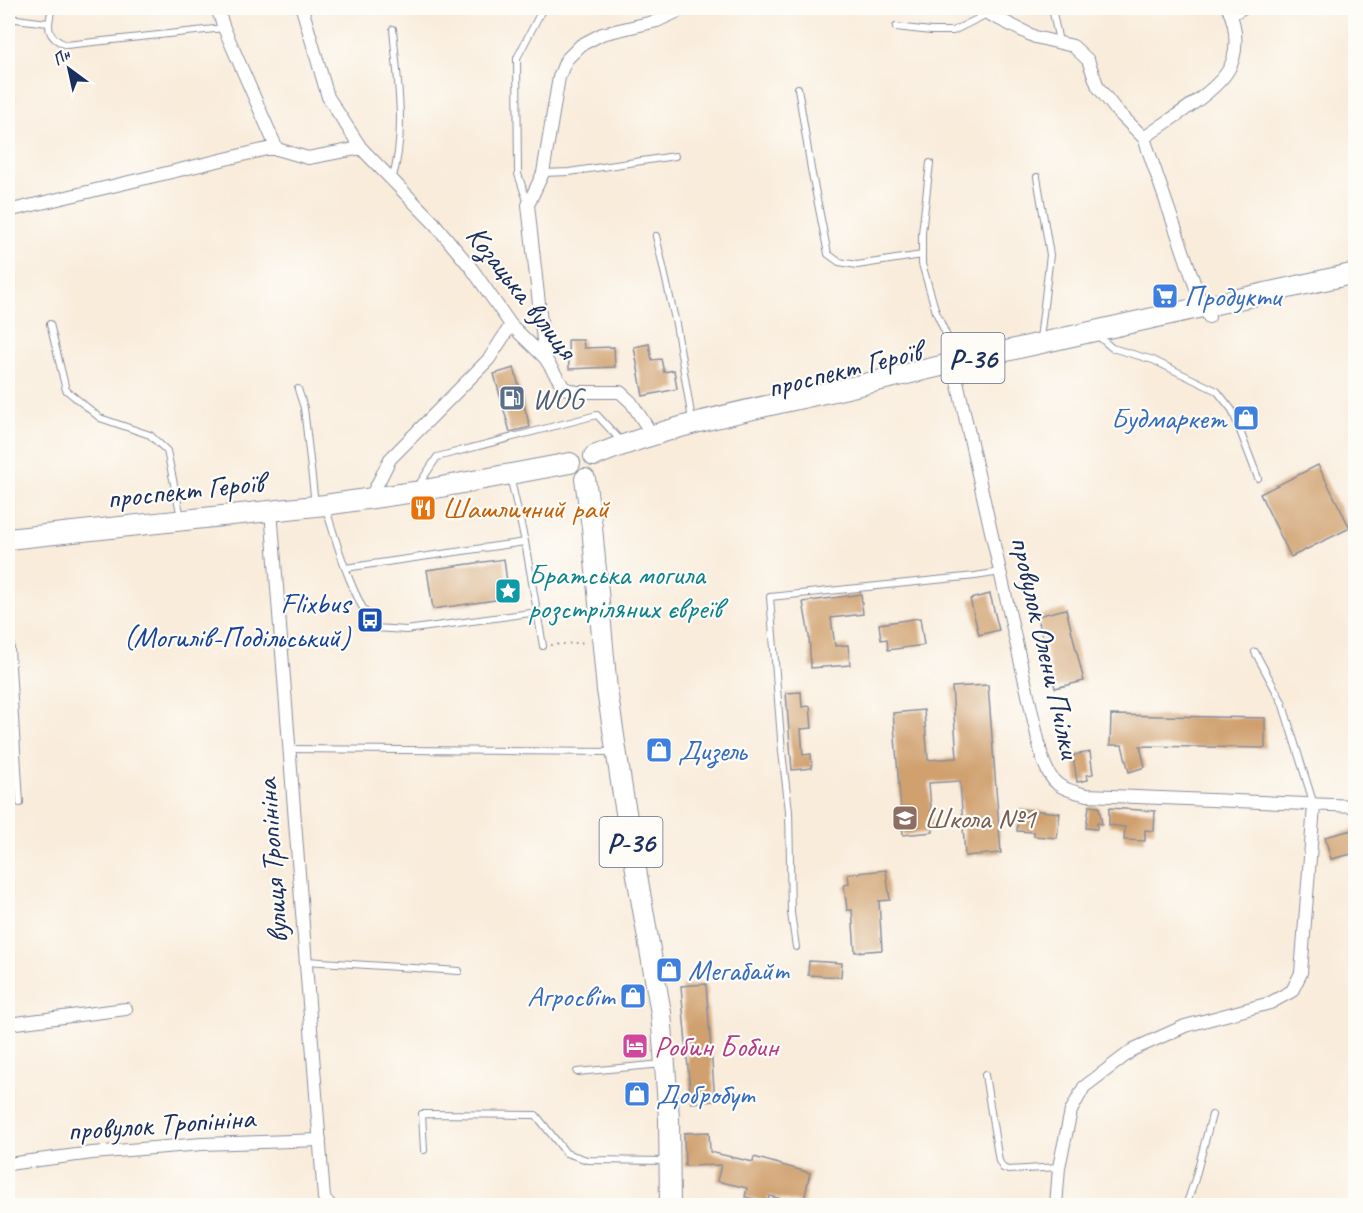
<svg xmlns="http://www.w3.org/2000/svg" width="1363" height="1213" viewBox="0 0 1363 1213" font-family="Caveat,sans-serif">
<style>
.building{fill:#d0a06e}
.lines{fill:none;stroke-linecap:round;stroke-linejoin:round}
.lane-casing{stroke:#8a8e9c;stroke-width:8}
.street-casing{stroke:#8a8e9c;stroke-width:14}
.primary-casing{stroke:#8a8e9c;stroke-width:22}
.path{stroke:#8a8e9c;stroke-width:2;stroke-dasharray:1.5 4.5;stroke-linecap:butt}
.lane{stroke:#fff;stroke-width:6}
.street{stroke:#fff;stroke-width:12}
.primary{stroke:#fff;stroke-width:20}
.labels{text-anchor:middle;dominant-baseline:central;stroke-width:4.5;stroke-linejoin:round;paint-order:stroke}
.shield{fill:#fdfcf7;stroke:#5f6c8c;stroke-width:1.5}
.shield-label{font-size:28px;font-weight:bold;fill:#1b2f5e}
.street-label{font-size:30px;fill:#1b2f5e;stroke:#fdfcf7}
.shop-label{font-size:30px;fill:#366cbe;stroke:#fdfcf7;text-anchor:start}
.service-label{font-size:30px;fill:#4e5e75;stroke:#fdfcf7;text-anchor:start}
.food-label{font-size:30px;fill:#c56008;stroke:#fdfcf7;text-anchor:start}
.culture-label{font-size:30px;fill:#0d838f;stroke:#fdfcf7;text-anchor:start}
.transit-label{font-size:30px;fill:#164399;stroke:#fdfcf7;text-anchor:end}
.education-label{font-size:30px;fill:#785e54;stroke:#fdfcf7;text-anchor:start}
.hotel-label{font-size:30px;fill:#b23c85;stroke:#fdfcf7;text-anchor:start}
</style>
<rect width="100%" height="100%" fill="#fdfcf7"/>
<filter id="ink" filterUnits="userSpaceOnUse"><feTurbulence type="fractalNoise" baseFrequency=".0167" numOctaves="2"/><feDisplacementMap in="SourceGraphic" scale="12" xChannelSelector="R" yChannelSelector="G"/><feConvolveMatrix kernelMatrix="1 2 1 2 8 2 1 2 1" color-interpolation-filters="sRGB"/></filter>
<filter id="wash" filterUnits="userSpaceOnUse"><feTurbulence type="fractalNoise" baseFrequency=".008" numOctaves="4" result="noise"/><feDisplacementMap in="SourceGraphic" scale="24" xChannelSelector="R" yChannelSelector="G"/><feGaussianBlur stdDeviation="1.35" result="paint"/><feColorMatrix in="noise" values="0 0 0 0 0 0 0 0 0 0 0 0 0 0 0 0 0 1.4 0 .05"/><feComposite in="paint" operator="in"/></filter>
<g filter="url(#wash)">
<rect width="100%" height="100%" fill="#f9ecdb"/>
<g id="blocks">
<!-- building -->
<g class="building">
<path d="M568,340H583L584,348L614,347L615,367L569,369Z"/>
<path d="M649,344L652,360L661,359L664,372L674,370L677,389L643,396L634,347Z"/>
<path d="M514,368L530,427L510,432L494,374Z"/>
<path d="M1318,465L1350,528L1291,557L1260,494Z"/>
<path d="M504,559L509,598L433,609L427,570Z"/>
<path d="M861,594L863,614L831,618L835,646L848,645L850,665L811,668L809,636L803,602Z"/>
<path d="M990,594L999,630L979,635L970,599Z"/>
<path d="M1066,609L1084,681L1055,688L1037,616Z"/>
<path d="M920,618L924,645L888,650L887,639L881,640L879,624Z"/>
<path d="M988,685L1001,853L965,856L960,781L929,783L933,832L903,835L893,713L924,710L928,760L957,758L952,687Z"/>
<path d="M801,692L802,707L810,706L812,728L801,729L803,755L811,754L812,768L792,770L786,693Z"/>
<path d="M1111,715L1265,718V748L1140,746L1145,767L1129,772L1122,745H1110Z"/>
<path d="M1090,752L1093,774L1087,775L1088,780L1077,782L1073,755Z"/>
<path d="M1089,806L1099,807L1102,824L1097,823V829L1086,828Z"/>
<path d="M1109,808L1155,811L1154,831L1145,830V841L1124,840L1125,827L1109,825Z"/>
<path d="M1019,809L1060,813L1057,838L1034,836V832L1017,831Z"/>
<path d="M1356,829V853L1331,859L1325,837Z"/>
<path d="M886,870L890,900L879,901L882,950L855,952L852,910H847L844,885L849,884L848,874Z"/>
<path d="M809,961L842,963L841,977L808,975Z"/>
<path d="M706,984L715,1101L691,1103L681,986Z"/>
<path d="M709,1132L710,1152L753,1162L754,1157L810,1173L803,1204L769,1196L768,1202L745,1197L747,1188L717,1181L721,1165L685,1166L684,1133Z"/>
</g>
</g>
</g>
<g filter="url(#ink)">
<use href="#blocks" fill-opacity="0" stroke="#8a8e9c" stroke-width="1.5"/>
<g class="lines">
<defs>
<g id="lane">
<path d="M52,8C47,27 46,37 66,45L224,28"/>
<path d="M1052,8L1059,42"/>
<path d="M1232,17L1249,8"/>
<path d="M8,18L48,23"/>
<path d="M896,27L931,31H953L987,14"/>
<path d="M798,88L811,169L828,254L839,262L857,265L922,255"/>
<path d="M930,163L922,233V264L936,312L954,352V360"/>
<path d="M543,173L569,172L675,156"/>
<path d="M1037,177L1050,255L1040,339"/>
<path d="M392,180C407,132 397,79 393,29"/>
<path d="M527,201L518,174L517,58L543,8"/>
<path d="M656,236L676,324L692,420"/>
<path d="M50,324L66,390L100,418L150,435L167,451L181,517"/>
<path d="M1097,335L1112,348L1153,360L1217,391L1232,410L1258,478"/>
<path d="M298,389L304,408L315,504"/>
<path d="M510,476L525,542L543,646"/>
<path d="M418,486L437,457L597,415L621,441"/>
<path d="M326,509C339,550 350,592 375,628L406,630L538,612"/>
<path d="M345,568L525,542"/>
<path d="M8,598L20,803"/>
<path d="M1255,652L1282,702L1314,805"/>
<path d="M290,749L613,752"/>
<path d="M796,947L791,913L789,811L782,752L770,597L975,576L1001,572"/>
<path d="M306,961L459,971"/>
<path d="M577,1072L663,1064"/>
<path d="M985,1075L999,1161L1003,1168L1008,1170L1059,1167"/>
<path d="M424,1150L422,1114L536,1115L566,1153L587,1160L668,1161"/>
<path d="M1186,1206L1195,1179L1212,1115"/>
</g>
<g id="street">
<path d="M217,8L224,28L277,149L308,158L361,148"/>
<path d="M302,8L328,97L361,148L434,223L472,269L511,325L545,358L564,388L576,392H620L631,402L653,436"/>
<path d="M977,8L1035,37L1073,46L1088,60L1098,87L1116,110L1144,138"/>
<path d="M8,211L267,149H277"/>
<path d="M1209,317L1198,294L1144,138C1168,120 1208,97 1225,75C1240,56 1237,27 1228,8"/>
<path d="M545,358L528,205L543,173L559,77L566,60L581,45L602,34L657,21L685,8"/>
<path d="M955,372L1042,757C1051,785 1060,789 1087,795L1356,806"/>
<path d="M370,499L390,459L489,359L511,325"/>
<path d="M271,510L324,1198L331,1206"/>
<path d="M8,1024L126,1009"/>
<path d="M8,1164L92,1153L202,1144L320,1140"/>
<path d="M1056,1206L1059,1167L1071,1111L1084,1087L1134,1049L1185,1026L1270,1003L1292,991L1301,973L1314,806"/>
</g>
<g id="primary">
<path d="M594,456C678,422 769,406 856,386C1022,346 1189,310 1356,273"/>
<path d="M585,479L592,527L607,690L623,795L661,1013L669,1118L670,1206"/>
<path d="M8,539L325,505L414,492L570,463"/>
</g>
</defs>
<!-- lane casing -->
<use href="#lane" class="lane-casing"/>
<!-- street casing -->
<use href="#street" class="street-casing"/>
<!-- primary casing -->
<use href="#primary" class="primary-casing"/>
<!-- path -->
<path class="path" d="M551,645L587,642"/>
<!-- lane -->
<use href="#lane" class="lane"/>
<!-- street -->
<use href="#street" class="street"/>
<!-- primary -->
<use href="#primary" class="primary"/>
</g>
</g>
<!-- icons -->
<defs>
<symbol id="supermarket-square" viewBox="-11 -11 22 22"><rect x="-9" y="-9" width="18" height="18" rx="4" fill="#3f7fe0" stroke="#fdfcf7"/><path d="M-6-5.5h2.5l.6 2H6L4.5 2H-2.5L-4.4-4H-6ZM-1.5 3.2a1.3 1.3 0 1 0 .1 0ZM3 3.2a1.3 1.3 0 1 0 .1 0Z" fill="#fff"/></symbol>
<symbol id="fuel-square" viewBox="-11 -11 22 22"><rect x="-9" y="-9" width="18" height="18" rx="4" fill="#5c6f8a" stroke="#fdfcf7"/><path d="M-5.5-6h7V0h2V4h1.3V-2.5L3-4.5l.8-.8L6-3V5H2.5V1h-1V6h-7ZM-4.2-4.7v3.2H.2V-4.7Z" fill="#fff"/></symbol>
<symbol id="shop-square" viewBox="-11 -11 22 22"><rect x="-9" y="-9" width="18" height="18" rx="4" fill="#3f7fe0" stroke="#fdfcf7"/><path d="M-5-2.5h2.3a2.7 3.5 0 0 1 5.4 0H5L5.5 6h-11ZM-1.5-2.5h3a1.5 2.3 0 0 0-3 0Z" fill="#fff"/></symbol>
<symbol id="restaurant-square" viewBox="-11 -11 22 22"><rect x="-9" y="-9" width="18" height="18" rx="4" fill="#e8710a" stroke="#fdfcf7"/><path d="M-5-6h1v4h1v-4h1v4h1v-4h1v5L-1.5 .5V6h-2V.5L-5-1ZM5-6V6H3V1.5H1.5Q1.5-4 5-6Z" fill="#fff"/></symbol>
<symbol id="sight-square" viewBox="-11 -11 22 22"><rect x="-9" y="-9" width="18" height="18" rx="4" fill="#0f9aa8" stroke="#fdfcf7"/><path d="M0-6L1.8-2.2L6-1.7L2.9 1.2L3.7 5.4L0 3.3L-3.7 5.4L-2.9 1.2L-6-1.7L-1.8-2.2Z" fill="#fff"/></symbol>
<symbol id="bus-square" viewBox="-11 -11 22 22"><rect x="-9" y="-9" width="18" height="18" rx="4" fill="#1a4fb4" stroke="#fdfcf7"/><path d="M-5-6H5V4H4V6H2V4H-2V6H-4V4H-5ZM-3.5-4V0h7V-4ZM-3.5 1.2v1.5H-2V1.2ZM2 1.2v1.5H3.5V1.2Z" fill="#fff"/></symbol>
<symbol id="school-square" viewBox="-11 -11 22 22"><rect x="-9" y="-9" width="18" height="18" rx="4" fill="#8d6e63" stroke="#fdfcf7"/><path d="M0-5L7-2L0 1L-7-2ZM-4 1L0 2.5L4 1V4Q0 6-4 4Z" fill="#fff"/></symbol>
<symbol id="hotel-square" viewBox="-11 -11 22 22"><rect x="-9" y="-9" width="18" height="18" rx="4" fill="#d1479c" stroke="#fdfcf7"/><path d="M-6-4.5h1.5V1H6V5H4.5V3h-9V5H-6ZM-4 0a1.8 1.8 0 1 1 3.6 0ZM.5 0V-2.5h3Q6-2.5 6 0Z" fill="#fff"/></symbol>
</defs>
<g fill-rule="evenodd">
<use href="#supermarket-square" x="1150" y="281" width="30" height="30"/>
<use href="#fuel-square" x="497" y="383" width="30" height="30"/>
<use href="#shop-square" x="1231" y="403" width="30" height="30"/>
<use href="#restaurant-square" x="408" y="493" width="30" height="30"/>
<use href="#sight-square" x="493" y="576" width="30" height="30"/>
<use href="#bus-square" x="355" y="605" width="30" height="30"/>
<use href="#shop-square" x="644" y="735" width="30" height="30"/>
<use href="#school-square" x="890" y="803" width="30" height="30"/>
<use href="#shop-square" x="654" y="955" width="30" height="30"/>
<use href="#shop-square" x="618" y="981" width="30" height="30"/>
<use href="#hotel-square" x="620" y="1031" width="30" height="30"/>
<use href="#shop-square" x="622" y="1079" width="30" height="30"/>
</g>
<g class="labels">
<!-- shield labels -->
<g class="shield">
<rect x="941.5" y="333" width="63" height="50" rx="4.5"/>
<rect x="599.5" y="817" width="63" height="50" rx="4.5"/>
</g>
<g class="shield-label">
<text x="973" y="358">Р-36</text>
<text x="631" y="842">Р-36</text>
</g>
<!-- street labels -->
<g class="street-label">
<text transform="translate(522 292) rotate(52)">Козацька вулиця</text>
<text transform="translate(844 369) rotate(-14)">проспект Героїв</text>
<text transform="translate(185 490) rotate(-6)">проспект Героїв</text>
<text transform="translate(1046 647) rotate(77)">провулок Олени Пчілки</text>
<text transform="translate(272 861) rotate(-94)">вулиця Тропініна</text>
<text transform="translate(161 1124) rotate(-4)">провулок Тропініна</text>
</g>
<!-- shop labels -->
<g class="shop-label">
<text x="1184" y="296">Продукти</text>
<text x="1226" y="418" text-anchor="end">Будмаркет</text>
<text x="678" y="750">Дизель</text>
<text x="688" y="970">Мегабайт</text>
<text x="614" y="996" text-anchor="end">Агросвіт</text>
<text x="656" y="1094">Добробут</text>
</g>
<!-- service labels -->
<g class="service-label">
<text x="532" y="398">WOG</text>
</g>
<!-- food labels -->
<g class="food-label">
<text x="442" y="508">Шашличний рай</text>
</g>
<!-- culture labels -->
<g class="culture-label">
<text x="528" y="574">Братська могила<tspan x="528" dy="34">розстріляних євреїв</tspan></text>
</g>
<!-- transit labels -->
<g class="transit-label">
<text x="350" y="603">Flixbus<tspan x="350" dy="34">(Могилів-Подільський)</tspan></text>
</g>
<!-- education labels -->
<g class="education-label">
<text x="924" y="818">Школа №1</text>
</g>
<!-- hotel labels -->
<g class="hotel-label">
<text x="654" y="1046">Робин Бобин</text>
</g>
</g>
<!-- margin -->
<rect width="1363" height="1213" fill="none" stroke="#fdfcf7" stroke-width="30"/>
<!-- north arrow -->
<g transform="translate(69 69) rotate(327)" stroke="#fdfcf7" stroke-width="4.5" paint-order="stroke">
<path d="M0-4.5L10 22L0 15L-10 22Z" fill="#1b2f5e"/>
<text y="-9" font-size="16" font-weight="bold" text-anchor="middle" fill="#1b2f5e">Пн</text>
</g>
</svg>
